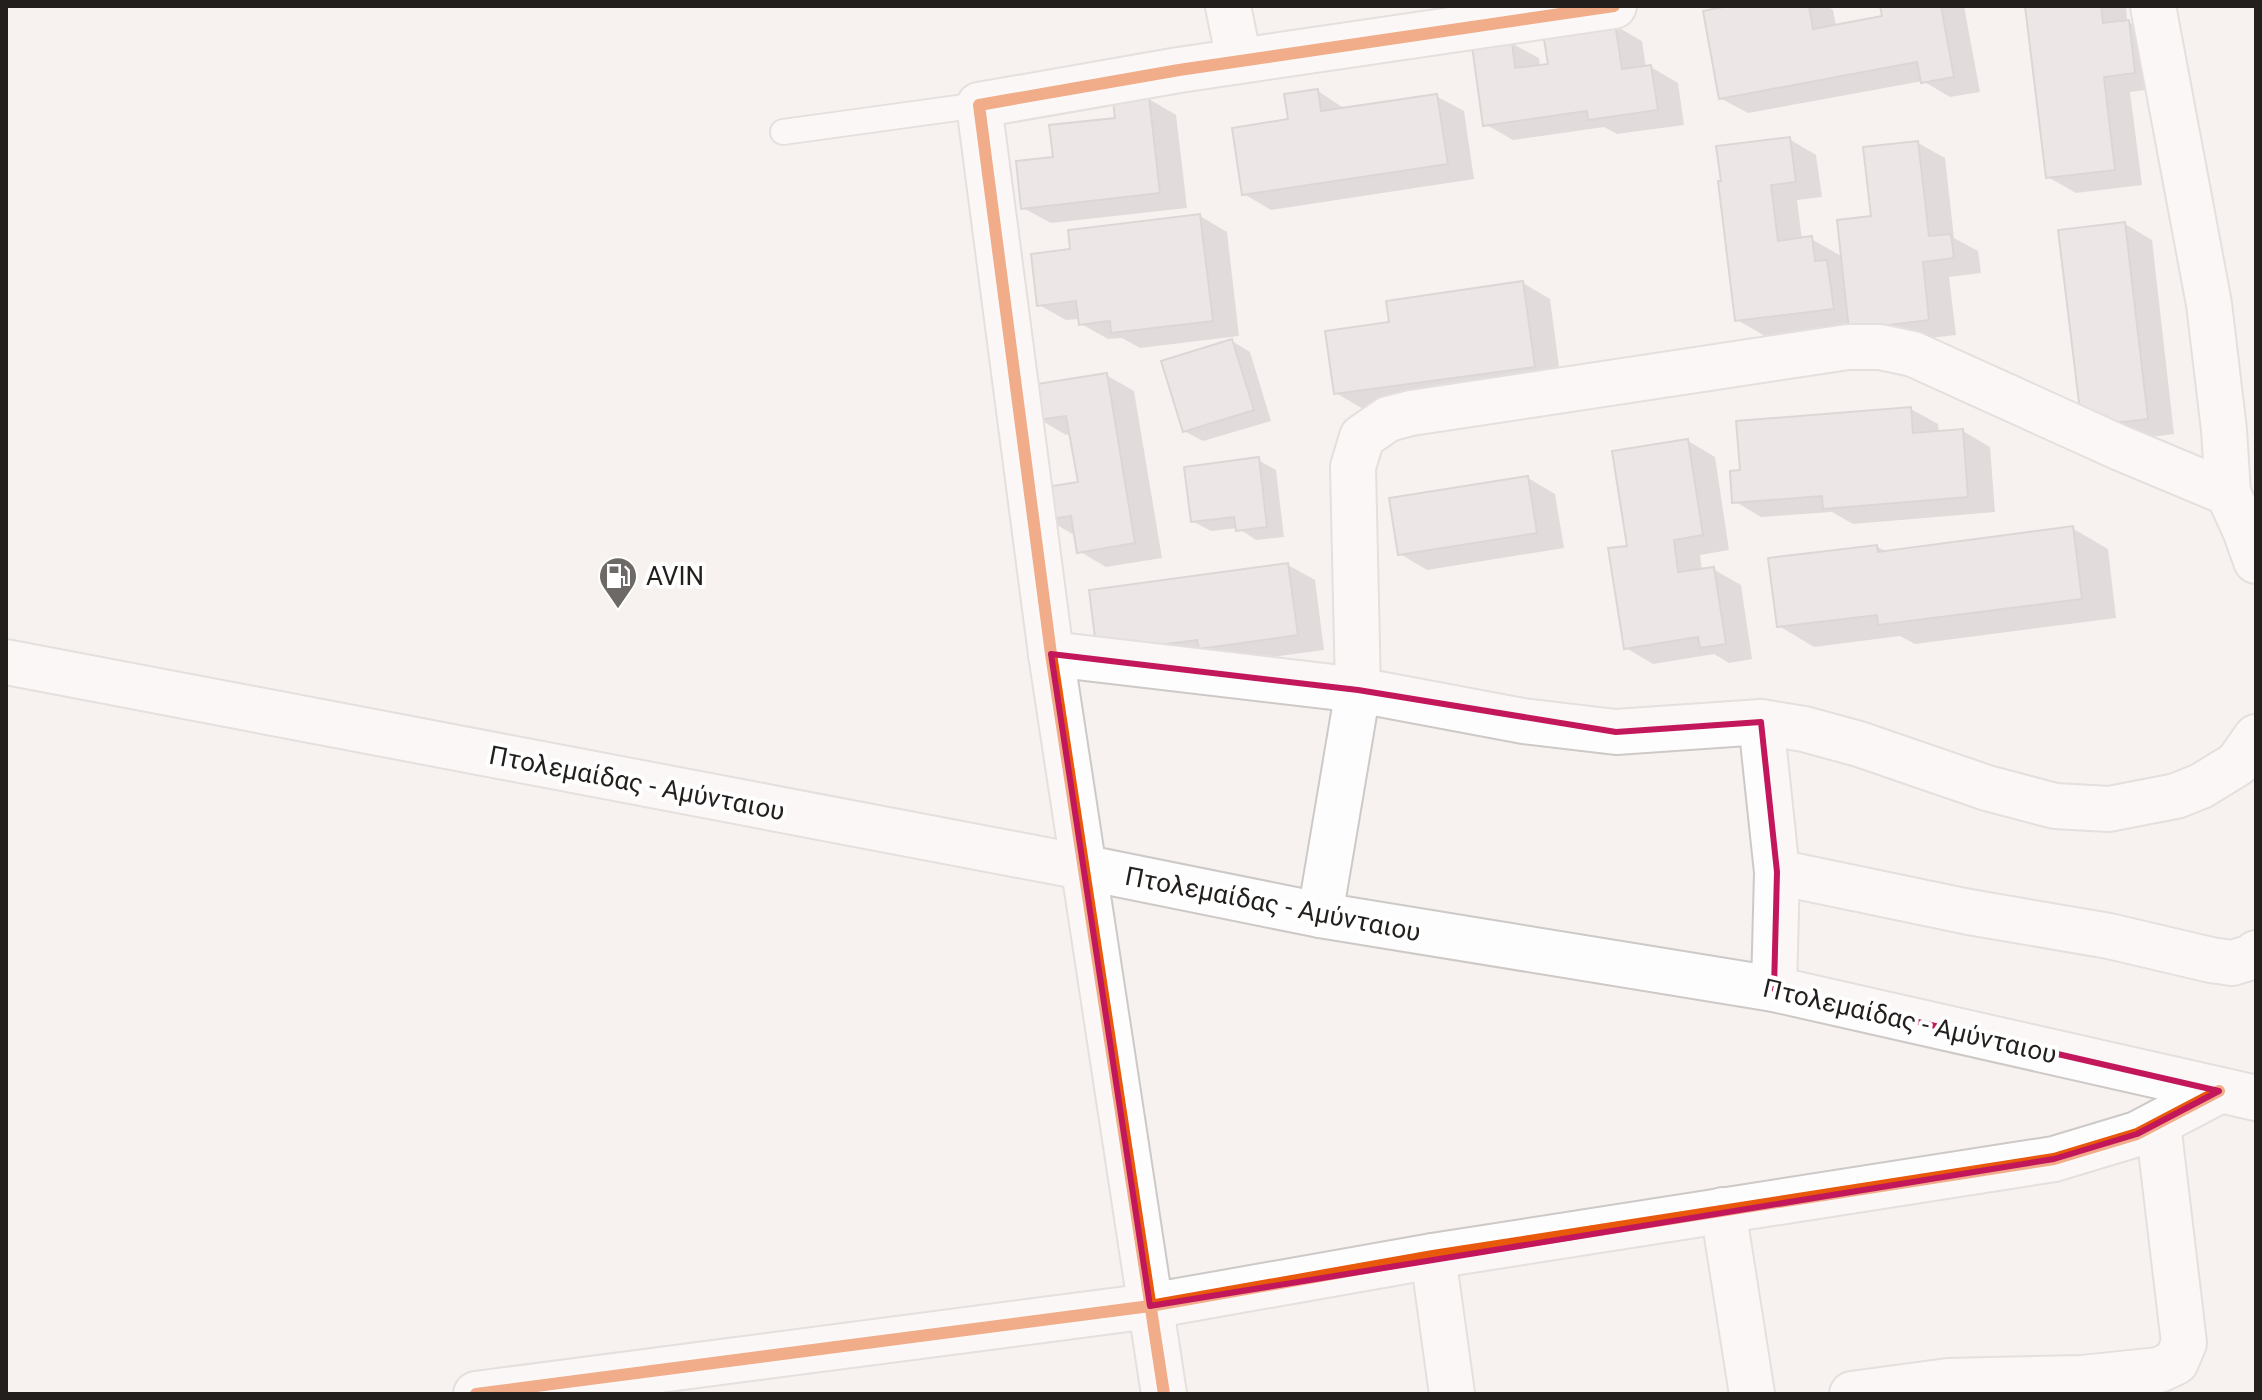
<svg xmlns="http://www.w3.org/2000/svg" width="2262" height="1400" viewBox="0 0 2262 1400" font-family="Roboto,sans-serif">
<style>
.shadow{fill:#0003}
.building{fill:#dddada;stroke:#b9b6b6;stroke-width:2}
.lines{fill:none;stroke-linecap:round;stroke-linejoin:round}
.service-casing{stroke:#cdc9c7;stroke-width:28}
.minor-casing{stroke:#cdc9c7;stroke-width:48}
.secondary-casing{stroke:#cdc9c7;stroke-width:48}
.service{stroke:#fefdfd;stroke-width:24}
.minor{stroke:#fefdfd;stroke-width:44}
.secondary{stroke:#fefdfd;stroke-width:44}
.cycleway-casing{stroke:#fff;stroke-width:17}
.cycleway{stroke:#e8590c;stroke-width:12}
.marked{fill:none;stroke:#c2185b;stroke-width:6;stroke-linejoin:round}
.labels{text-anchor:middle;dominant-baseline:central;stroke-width:8;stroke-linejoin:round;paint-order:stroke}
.poi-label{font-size:26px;fill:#221f1d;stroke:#fff;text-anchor:start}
.street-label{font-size:26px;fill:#221f1d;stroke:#fff}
</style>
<rect width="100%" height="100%" fill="#f7f2f0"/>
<!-- shadow -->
<g class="shadow">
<path d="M1739,6H1827L1833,10L1836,26L1884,18L1882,6H1964L1980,92L1950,97L1923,81L1748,113L1720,98Z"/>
<path d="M2027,6H2126L2127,21L2156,37L2162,88L2130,92L2142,185L2076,193L2048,177Z"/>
<path d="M1614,25L1642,41L1646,68L1651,67L1678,83L1684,125L1617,134L1604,127L1513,140L1485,124L1511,43L1539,58L1540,67L1550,66Z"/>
<path d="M1318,91L1345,109L1436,96L1464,111L1474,179L1271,210L1244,194L1291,121Z"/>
<path d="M1149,99L1176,115L1187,208L1051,223L1023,208L1055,159Z"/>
<path d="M1789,139L1816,155L1822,197L1797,200L1802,240L1811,239L1843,257L1873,218L1918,143L1945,158L1954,238L1978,251L1981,273L1949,277L1956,335L1878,344L1850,325L1765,336L1737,320L1720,183Z"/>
<path d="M1200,216L1227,232L1239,336L1140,348L1122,338L1108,339L1081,324L1080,319L1066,320L1039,305L1072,251Z"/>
<path d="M2125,224L2152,240L2174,434L2111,442Z"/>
<path d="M1523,283L1550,299L1561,382L1363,409L1336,393L1391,324Z"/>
<path d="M1232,341L1250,352L1271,421L1203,441L1184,431Z"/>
<path d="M1106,375L1134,391L1162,558L1106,567L1079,551L1074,535L1047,519L1080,483L1072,434L1066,435L1039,419Z"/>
<path d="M1911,409L1938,424L1939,433L1963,431L1990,447L1995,512L1853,524L1832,512L1761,517L1734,501Z"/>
<path d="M1688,441L1715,457L1729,550L1700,555L1702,571L1713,569L1741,585L1752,659L1729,663L1714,654L1653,664L1626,648L1630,547Z"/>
<path d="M1258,460L1276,470L1284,537L1256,540L1238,528L1211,531L1192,521Z"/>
<path d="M1528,478L1555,494L1564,548L1427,570L1400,554Z"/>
<path d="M2072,528L2108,549L2116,618L1915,644L1900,636L1814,647L1779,626L1877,547L1888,552Z"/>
<path d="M1288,565L1315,580L1324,650L1228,663L1099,652Z"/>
</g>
<!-- building -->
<g class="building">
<path d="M1728,6H1809L1813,29L1882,16L1880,6H1941L1954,77L1921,83L1917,62L1719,99L1703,11Z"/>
<path d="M2025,6H2101L2103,23L2129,20L2135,73L2104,77L2115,170L2046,178Z"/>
<path d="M1615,23L1622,69L1651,65L1658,110L1588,120L1587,111L1483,126L1472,46L1512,41L1515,68L1548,64L1543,33Z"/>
<path d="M1318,89L1321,111L1437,94L1448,164L1242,195L1232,128L1288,119L1284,94Z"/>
<path d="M1149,97L1160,193L1021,209L1016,161L1053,157L1049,125L1115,118L1113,101Z"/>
<path d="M1790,137L1796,182L1771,185L1778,241L1812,236L1815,261L1827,260L1834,309L1735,321L1718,181H1721L1716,146Z"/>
<path d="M1918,141L1929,236L1951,234L1954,258L1923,262L1929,320L1849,330L1837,220L1871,216L1863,147Z"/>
<path d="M1200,214L1213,321L1111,333L1110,321L1079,325L1076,301L1037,306L1031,254L1070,249L1068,230Z"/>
<path d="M2125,222L2148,419L2082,427L2058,230Z"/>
<path d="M1523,281L1535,367L1334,394L1325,331L1389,322L1386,301Z"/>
<path d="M1232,339L1254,410L1183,432L1161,361Z"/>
<path d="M1107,373L1135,543L1077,553L1071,516L1045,520L1040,488L1078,482L1066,416L1037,420L1031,385Z"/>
<path d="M1911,407L1913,433L1963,429L1968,497L1823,509L1822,496L1732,503L1730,471L1740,470L1736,421Z"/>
<path d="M1688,439L1703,535L1674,540L1678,572L1714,567L1726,644L1700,648L1698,637L1624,649L1608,548L1627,546L1612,451Z"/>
<path d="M1259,457L1267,527L1236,531L1234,517L1191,522L1184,467Z"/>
<path d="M1528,476L1537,533L1398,555L1389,498Z"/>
<path d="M2073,526L2082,599L1878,625L1877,615L1777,627L1768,558L1877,545L1878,552Z"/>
<path d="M1288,563L1298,635L1199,649L1197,640L1097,653L1089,590Z"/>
</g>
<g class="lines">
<defs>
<path id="service" d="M783,132L979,105"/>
<g id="minor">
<path d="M1228,6L1239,60"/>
<path d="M2153,6L2209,304L2224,430L2228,493L2245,530L2256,561"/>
<path d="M1051,654L1358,690L1523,721L1616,732L1761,722L1804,729L1859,744L1987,788L2055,806L2109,809L2176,796L2201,786L2237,764L2256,737"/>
<path d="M1761,722L1777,872L1774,989"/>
<path d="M1777,872L1969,912L2109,936L2211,960L2232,963L2252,957L2256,953"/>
<path d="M1320,915L1358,690L1353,467L1362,437L1388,419L1411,413L1848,347H1880L1913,354L2118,447L2228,493"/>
<path d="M1723,1210L1752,1394"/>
<path d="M1433,1256L1452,1394"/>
<path d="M476,1394L1150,1306L1433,1256L2054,1159L2137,1134L2219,1091"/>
<path d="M1164,1394L1051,654L979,105L1179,70L1614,6"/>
<path d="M1852,1394L1948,1381L2082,1378L2159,1370L2176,1362L2184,1343L2158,1124"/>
</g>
<path id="secondary" d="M6,662L1082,867L1320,915L1774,989L2256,1098"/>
</defs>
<!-- service casing -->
<use href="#service" class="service-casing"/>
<!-- minor casing -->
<use href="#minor" class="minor-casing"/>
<!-- secondary casing -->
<use href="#secondary" class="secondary-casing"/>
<!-- service -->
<use href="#service" class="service"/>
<!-- minor -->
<use href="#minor" class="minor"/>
<!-- secondary -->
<use href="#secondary" class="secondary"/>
<defs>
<g id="cycleway">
<path d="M476,1394L1150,1306L1433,1256L2054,1159L2137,1134L2219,1091"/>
<path d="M1164,1394L1051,654L979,105L1179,70L1614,6"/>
</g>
</defs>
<!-- cycleway casing -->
<use href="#cycleway" class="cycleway-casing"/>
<!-- cycleway -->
<use href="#cycleway" class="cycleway"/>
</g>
<!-- marked area -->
<path d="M0 0H2262V1400H0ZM1051,654L1358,690L1616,732L1761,722L1777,872L1774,989L2219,1091L2137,1134L2054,1159L1150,1306Z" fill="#f7f2f0" fill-opacity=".55" fill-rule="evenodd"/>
<path class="marked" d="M1051,654L1358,690L1616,732L1761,722L1777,872L1774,989L2219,1091L2137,1134L2054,1159L1150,1306Z"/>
<!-- icons -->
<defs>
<symbol id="fuel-pin" viewBox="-11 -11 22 30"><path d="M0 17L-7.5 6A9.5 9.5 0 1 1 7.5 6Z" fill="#6d6967" stroke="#fff"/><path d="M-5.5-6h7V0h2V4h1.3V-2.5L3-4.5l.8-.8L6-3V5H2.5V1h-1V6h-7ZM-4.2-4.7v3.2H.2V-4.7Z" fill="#fff"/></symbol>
</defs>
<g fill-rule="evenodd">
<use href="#fuel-pin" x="596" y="554" width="44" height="60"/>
</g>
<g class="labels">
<!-- poi labels -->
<g class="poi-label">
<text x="646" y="576">AVIN</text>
</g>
<!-- street labels -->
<g class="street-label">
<text transform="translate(637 783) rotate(11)">Πτολεμαίδας - Αμύνταιου</text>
<text transform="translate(1273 904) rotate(11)">Πτολεμαίδας - Αμύνταιου</text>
<text transform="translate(1910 1021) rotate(13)">Πτολεμαίδας - Αμύνταιου</text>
</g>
</g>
<!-- border -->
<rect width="2262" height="1400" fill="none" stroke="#221f1d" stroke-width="16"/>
</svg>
